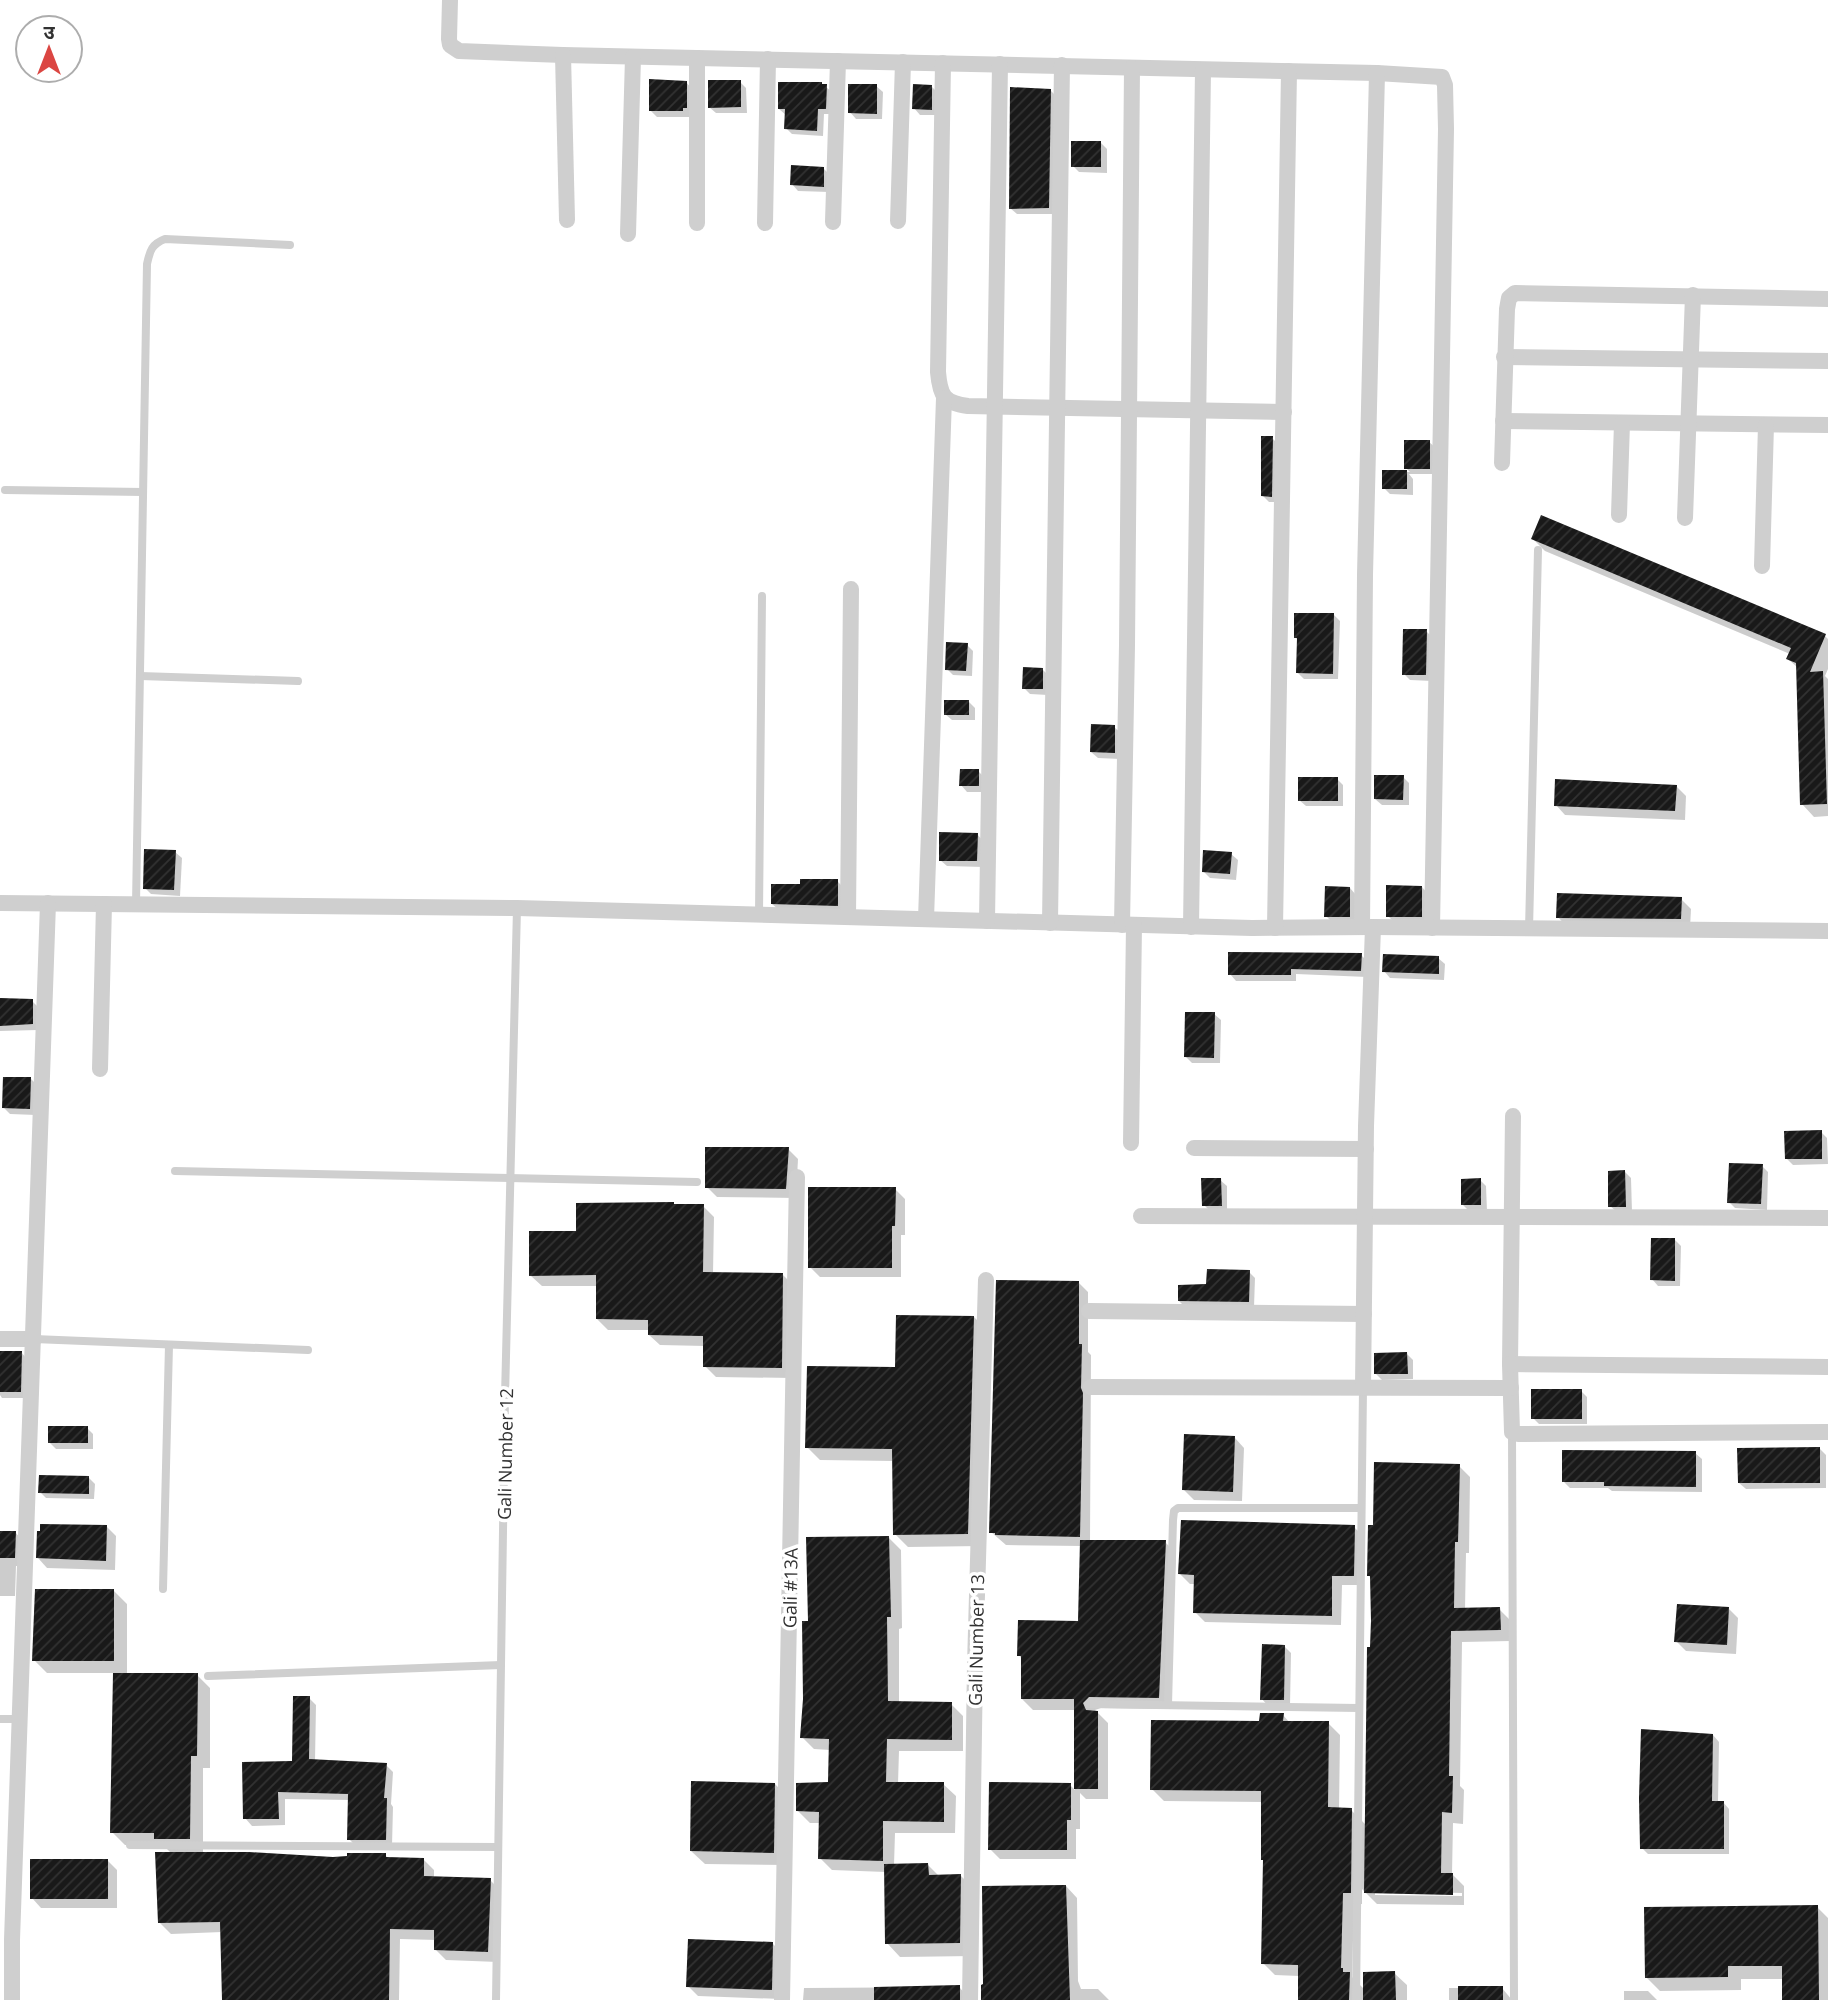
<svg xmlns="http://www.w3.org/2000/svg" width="1828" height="2000" viewBox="0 0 1828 2000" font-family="'Open Sans','Noto Sans Devanagari',sans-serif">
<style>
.shadow{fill:#0003;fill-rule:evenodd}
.building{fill:url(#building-hatch)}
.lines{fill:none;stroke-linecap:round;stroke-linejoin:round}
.lane{stroke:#cfcfcf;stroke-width:8}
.street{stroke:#cfcfcf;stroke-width:16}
.labels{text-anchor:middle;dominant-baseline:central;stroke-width:7;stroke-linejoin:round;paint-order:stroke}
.street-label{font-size:18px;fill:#323232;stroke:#fff}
</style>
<defs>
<pattern id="building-hatch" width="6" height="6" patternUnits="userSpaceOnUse" patternTransform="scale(1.75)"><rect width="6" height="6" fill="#191919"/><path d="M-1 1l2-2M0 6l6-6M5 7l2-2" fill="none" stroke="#323232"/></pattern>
</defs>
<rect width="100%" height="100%" fill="#fff"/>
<!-- shadow -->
<g class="shadow">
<path d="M686,82L692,89V113H689V117H657L650,110Z"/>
<path d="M740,82L746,88L747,113H716L709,107Z"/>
<path d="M821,83L832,92V114H824L823,136L792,134L786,128L787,116L779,109Z"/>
<path d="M876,86L883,92L882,119H856L850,112Z"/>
<path d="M931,86L938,93L937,115H920L914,108Z"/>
<path d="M1050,90L1057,97L1055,214H1017L1010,208Z"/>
<path d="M1101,143L1107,149V173L1079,172L1073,166Z"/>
<path d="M823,168L830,175L829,192L798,191L792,184Z"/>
<path d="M1272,438L1278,444L1277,502H1269L1262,495Z"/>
<path d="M1429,442L1436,448L1435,474H1409L1413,479V495L1390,494L1384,488V472H1410L1406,468Z"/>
<path d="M1533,539L1825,636L1828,639V669L1825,676L1828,679V816L1814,817L1802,804L1798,668L1788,659L1790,654L1545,551Z"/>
<path d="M1334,615L1340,621L1338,679H1304L1297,672L1298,640L1295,637Z"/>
<path d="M1426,631L1432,637V681L1410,680L1404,674Z"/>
<path d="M967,645L973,651L972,676L953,675L947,669Z"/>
<path d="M1042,669L1049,676L1048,695L1030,694L1024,688Z"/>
<path d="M968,701L975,708V720H952L945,714Z"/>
<path d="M1114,727L1121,733L1120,759L1098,758L1091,752Z"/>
<path d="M978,771L984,777V792H967L961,785Z"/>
<path d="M1403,777L1409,783V805H1382L1375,799Z"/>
<path d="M1337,779L1343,785V806H1306L1299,800Z"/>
<path d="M1676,786L1686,796L1685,820L1565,815L1556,805Z"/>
<path d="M977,834L983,841V867L947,866L940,860Z"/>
<path d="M175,852L182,858L180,896L151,894L145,888Z"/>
<path d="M1231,854L1238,860L1236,880L1210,878L1204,872Z"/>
<path d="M837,881L843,887V912L779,910L772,904L801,886Z"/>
<path d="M1422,887L1428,894L1427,922H1394L1388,916Z"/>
<path d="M1350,888L1356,895L1355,922H1332L1326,916Z"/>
<path d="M1681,899L1691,909L1690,928L1567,927L1558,917Z"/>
<path d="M1361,955L1367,961V977L1296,974V981H1236L1230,974Z"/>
<path d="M1438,958L1445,964L1444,980L1390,978L1384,971Z"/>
<path d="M0,1000L32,1001L38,1007V1030L0,1031Z"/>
<path d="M1214,1014L1221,1020L1220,1063H1192L1185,1056Z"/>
<path d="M31,1079L37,1085L36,1115L10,1114L4,1108Z"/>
<path d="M1821,1132L1827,1138L1828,1164L1793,1165L1786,1158Z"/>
<path d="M788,1149L798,1159L796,1198L717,1197L707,1187Z"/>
<path d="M1762,1166L1768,1172L1767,1210L1735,1208L1729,1202Z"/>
<path d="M1625,1172L1631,1178L1632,1212H1617L1610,1206Z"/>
<path d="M1220,1180L1227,1186V1211H1210L1204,1205Z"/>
<path d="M1480,1180L1486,1186L1487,1211H1469L1463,1205Z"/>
<path d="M895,1189L905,1199V1235H901V1277H820L810,1267Z"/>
<path d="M675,1206H703L714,1217L713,1274H782L793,1285L792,1378L716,1377L705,1366V1346L660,1345L649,1335V1330H608L597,1319L598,1286H542L531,1276L578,1232Z"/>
<path d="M1675,1240L1681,1246L1680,1286H1658L1652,1279Z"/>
<path d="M1249,1272L1255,1278L1254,1307H1185L1179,1301Z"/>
<path d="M1078,1282L1088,1292V1352L1091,1355L1090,1542H1165L1176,1553L1169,1709L1101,1708L1095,1710L1108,1723V1799H1086L1080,1793V1829H1076V1859H1000L990,1849L1070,1785L1075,1790V1710H1033L1022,1699V1659L1019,1655L1080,1623L1082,1546L1006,1545L991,1532Z"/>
<path d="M974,1317L987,1330L981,1546L908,1547L895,1534L894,1461L820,1460L807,1447L897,1369Z"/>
<path d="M0,1352H21L27,1359L26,1398H2L0,1395Z"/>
<path d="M1407,1354L1413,1360V1379L1382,1380L1376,1374Z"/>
<path d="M1581,1391L1587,1397V1424H1539L1533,1418Z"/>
<path d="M87,1428L93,1434V1449H56L49,1442Z"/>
<path d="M1235,1438L1244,1448L1242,1501L1194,1500L1184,1490Z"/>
<path d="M1820,1449L1826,1455V1488L1746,1489L1739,1483Z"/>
<path d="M1695,1453L1702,1459V1492L1612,1491L1608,1488H1570L1564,1482Z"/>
<path d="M1459,1466L1470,1477L1469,1553H1466L1465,1610L1499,1609L1511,1621V1641L1462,1642L1460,1786L1464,1790L1463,1824L1453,1823L1452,1874L1464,1886V1905L1377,1904L1362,1889V1904H1354L1352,1977L1364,1989L1394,1973L1407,1985V2000H1300L1299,1976L1275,1975L1263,1963L1265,1862L1263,1802L1164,1801L1152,1789L1261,1723L1283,1715L1290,1723H1328L1340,1735L1339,1809L1351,1810L1366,1825L1372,1649V1578L1369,1576L1374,1527ZM1375,1891L1462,1893V1896L1375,1895Z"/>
<path d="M88,1477L95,1484L94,1499L46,1498L40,1492Z"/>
<path d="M106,1526L116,1536L115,1570L47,1568L38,1558Z"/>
<path d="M1354,1527L1364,1537L1363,1585H1342L1341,1625L1205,1622L1195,1612L1196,1584H1190L1180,1574Z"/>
<path d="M0,1532H15L23,1541L22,1566H16L15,1596H0Z"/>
<path d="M888,1537L901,1550L902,1628L899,1629V1703L951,1704L963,1716V1751H899L898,1784H943L956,1796L955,1833H895L894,1865H928L939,1876H961L974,1889L973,1956L900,1957L887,1943L886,1872L832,1870L820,1858V1823H810L798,1811L829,1784L830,1750L814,1749L802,1737L809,1622Z"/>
<path d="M114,1591L127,1604V1675H197L210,1688V1768H203V1854L333,1859L385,1855L389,1859H423L434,1870V1878L490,1880L501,1891L498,1962L446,1960L435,1949L436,1940L400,1939L399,2000H223L222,1932L171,1934L160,1923L172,1854L164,1846L125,1845L112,1832L115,1673H47L34,1660Z"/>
<path d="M1728,1608L1738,1618L1736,1654L1686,1651L1676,1641Z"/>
<path d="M1285,1647L1291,1653L1290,1706H1268L1262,1699Z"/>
<path d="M309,1698L316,1705L315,1761L386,1765L393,1772L391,1804L393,1807L392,1846H356L349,1839L350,1800L285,1799V1825L252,1826L245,1818L294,1763Z"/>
<path d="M1713,1735L1719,1742L1718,1802H1723L1729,1809V1854H1648L1642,1848Z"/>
<path d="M775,1784L788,1798L787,1865L705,1864L691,1851Z"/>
<path d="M107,1860L117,1870V1908H41L32,1898Z"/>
<path d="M1066,1886L1077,1898L1078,1981L1081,1989H1098L1109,2000H981Z"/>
<path d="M1817,1907L1828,1918V2000H1784V1979H1741V1990L1660,1991L1646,1977Z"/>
<path d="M772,1943L782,1953L781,1999L698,1996L688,1986Z"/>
<path d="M959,1987L971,2000H803L804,1988Z"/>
<path d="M1449,1988H1502L1512,2000H1449Z"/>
<path d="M1624,1991H1648L1657,2000H1624Z"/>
</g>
<!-- building -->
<g class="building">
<path d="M649,79L687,81V108H683V111H649Z"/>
<path d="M708,80H741V107L708,108Z"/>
<path d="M778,82H822V84H827L826,109H818L817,131L784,129L785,109H778Z"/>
<path d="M848,84H877V114L848,113Z"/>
<path d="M913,84L932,85V110L912,109Z"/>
<path d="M1010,87L1051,89L1049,208L1009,209Z"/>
<rect x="1071" y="141" width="30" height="26"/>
<path d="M791,165L824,167V187L790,185Z"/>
<path d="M1261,436H1273L1272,497L1261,496Z"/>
<rect x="1404" y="440" width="26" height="29"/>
<rect x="1382" y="470" width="25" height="19"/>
<path d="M1541,515L1826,634L1810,672L1823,671L1827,804L1800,805L1796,663L1786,659L1791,648L1531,539Z"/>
<path d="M1294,613H1334L1333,674L1296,673L1297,638H1294Z"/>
<path d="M1403,629H1427L1426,675H1402Z"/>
<path d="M946,642L968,643L966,671L945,670Z"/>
<path d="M1023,667L1043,668V689H1022Z"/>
<rect x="944" y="700" width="25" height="15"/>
<path d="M1091,724L1115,725V753L1090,752Z"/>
<path d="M960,769H979V786H959Z"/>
<path d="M1374,775H1404L1403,800L1374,799Z"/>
<rect x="1298" y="777" width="40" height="24"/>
<path d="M1555,779L1677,785L1675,811L1554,806Z"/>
<path d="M939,832L978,833L977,861H939Z"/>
<path d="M144,849L176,850L174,890L143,889Z"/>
<path d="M1203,850L1232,852L1230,874L1202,872Z"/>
<path d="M800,879H838V906L771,904V884H800Z"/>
<path d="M1386,885L1422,886V917H1386Z"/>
<path d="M1325,886L1350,887V917H1324Z"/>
<path d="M1557,893L1682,897L1681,919L1556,918Z"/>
<path d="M1228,952L1362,953L1361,971L1291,969V975H1228Z"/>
<path d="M1383,954L1439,956V974L1382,972Z"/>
<path d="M0,998L33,999V1024L0,1026Z"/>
<path d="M1185,1012H1215L1214,1058L1184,1057Z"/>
<path d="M3,1077H31L30,1109L2,1108Z"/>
<path d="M1822,1130V1159H1785L1784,1131Z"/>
<path d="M705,1147H789L786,1189L705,1188Z"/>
<path d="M1729,1163L1763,1164L1761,1204L1727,1203Z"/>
<path d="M1625,1170L1626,1207H1608V1171Z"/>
<path d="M1201,1178H1221L1222,1206H1202Z"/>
<path d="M1481,1178V1205H1461V1179Z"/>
<path d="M808,1187H896L895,1226H892V1268H808Z"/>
<path d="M674,1202V1204H704L703,1272L783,1273L782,1368L703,1367V1336L648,1335V1320L596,1319V1275L529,1276V1231H576V1203Z"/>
<path d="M1651,1238H1675V1281L1650,1280Z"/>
<path d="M1207,1269L1250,1270L1249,1302L1178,1301V1285L1206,1284Z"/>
<path d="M996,1280L1079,1281V1344H1082L1081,1388L1083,1393L1080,1537L995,1535V1533H989Z"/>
<path d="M896,1315L974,1316L968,1534L893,1535L892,1449L805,1448L807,1366L895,1367Z"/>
<path d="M0,1351H22L21,1392H0Z"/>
<path d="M1407,1352L1408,1374H1374V1353Z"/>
<rect x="1531" y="1389" width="51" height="30"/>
<rect x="48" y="1426" width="40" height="17"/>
<path d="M1184,1434L1235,1436L1233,1492L1182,1490Z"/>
<path d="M1820,1447V1483H1738L1737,1448Z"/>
<path d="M1562,1450L1696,1451V1487L1604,1486V1482H1562Z"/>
<path d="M1374,1462L1460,1464L1458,1542H1455L1454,1608L1500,1607L1501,1630L1451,1631L1449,1776H1453L1452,1813L1442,1812L1441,1873H1453V1895L1364,1893L1367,1647H1370L1371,1621L1370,1576H1367L1368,1525H1373Z"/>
<path d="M39,1475L89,1476V1494L38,1493Z"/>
<path d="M1181,1520L1355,1525L1354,1576H1332V1616L1193,1613L1194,1575L1178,1574Z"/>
<path d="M40,1524L107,1525L106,1561L36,1558L37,1531H40Z"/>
<path d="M0,1531H16L15,1558H0Z"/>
<path d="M889,1536L891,1617H887L888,1701L952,1702V1740L887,1739L886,1782H944V1822L883,1821V1861L818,1859L819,1812L796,1811V1783L828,1782L829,1739L800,1738L803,1699L802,1621H808L806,1537Z"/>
<path d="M1080,1540H1166L1159,1698L1089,1697L1083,1703L1086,1710L1098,1711V1789H1074V1699H1021V1656H1017L1018,1620L1078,1621Z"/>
<path d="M35,1589H114V1661H32Z"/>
<path d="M1677,1604L1729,1607L1727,1645L1674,1642Z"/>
<path d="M1262,1644L1285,1645L1284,1700H1260Z"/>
<path d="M113,1673H198L197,1756H191L190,1839H154V1833H110Z"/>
<path d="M293,1696H310L309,1759L387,1763L384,1798H387L386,1840H347L348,1794L278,1792L279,1819H243L242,1762L292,1761Z"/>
<path d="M1260,1713H1284L1283,1721H1329L1328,1807L1352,1808L1351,1893H1343L1341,1968H1343V1972H1350L1349,2000H1298V1965L1261,1964L1263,1860H1261V1791L1150,1790L1151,1720L1259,1721Z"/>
<path d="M1641,1729L1713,1734L1712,1801H1724V1849H1640L1639,1798Z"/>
<path d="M691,1781L775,1783L774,1853L690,1851Z"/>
<path d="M989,1782L1071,1783V1820H1067V1850H988Z"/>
<path d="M155,1852H249L333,1857L347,1856V1853H386V1857L424,1858V1876L491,1878L488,1952L434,1950V1930L390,1929L389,2000H222L220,1922L158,1923Z"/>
<rect x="30" y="1859" width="78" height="40"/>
<path d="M928,1863L929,1875L961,1874L960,1943L885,1944L884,1864Z"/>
<path d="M1066,1885L1070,2000H981V1985L983,1984L982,1886Z"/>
<path d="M1818,1905L1819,2000H1782V1966H1728V1977L1645,1978L1644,1907Z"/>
<path d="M688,1939L773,1942L772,1990L686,1987Z"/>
<path d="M1395,1971L1396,2000H1363V1972Z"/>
<path d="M960,1985V2000H874V1987Z"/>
<rect x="1458" y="1986" width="45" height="14"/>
</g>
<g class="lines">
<!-- lane -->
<g class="lane">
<path d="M5,490L143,492"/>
<path d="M140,676L298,681"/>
<path d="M136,904L147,264C150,250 152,244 165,239L290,245"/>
<path d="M759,915L762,596"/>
<path d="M1529,930L1538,550"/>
<path d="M175,1171L697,1182"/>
<path d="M34,1339L308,1350"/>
<path d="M1512,1432L1514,2000"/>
<path d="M163,1589L169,1345"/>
<path d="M208,1676L501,1665"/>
<path d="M1089,1704L1359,1708"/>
<path d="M1168,1705L1173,1520L1174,1511L1178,1508H1361"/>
<path d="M0,1719H20"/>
<path d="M130,1845L498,1847"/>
<path d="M496,2000L505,1397L517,908"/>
<path d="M1356,2000L1363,1388"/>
</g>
<!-- street -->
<g class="street">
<path d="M450,0L449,39L450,45L459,51L563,55L1377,73L1442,77L1445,85L1446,129L1432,928"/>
<path d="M563,55L567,220"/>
<path d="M697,58V223"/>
<path d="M943,63L938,372C940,396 944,403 968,406L1284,412"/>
<path d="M898,221L903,62"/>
<path d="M833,222L838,61"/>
<path d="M765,223L768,59"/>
<path d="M628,234L633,57"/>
<path d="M1504,357L1828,361"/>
<path d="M1503,421L1828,425"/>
<path d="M1502,463L1507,309L1509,298L1515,293L1828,299"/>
<path d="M1619,515L1622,423"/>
<path d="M1685,518L1693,295"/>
<path d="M1762,566L1766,425"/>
<path d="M0,903L517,908L1252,928L1373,927L1828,931"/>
<path d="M848,917L851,589"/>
<path d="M926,919L944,398"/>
<path d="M987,921L1000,64"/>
<path d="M1050,923L1062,65"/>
<path d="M1122,925L1127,645L1132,68"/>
<path d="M1191,927L1203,70"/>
<path d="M1362,927L1365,575L1377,73"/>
<path d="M1275,928L1289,71"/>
<path d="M100,1069L104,904"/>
<path d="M1513,1116L1510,1364L1512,1432L1518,1434L1828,1432"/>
<path d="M1131,1143L1134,925"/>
<path d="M1194,1148L1366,1149"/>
<path d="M1141,1216L1828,1218"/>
<path d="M1089,1311L1364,1314"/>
<path d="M0,1339H34"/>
<path d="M1510,1364L1828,1367"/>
<path d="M1091,1387L1511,1388"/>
<path d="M1363,1388L1366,1126L1373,927"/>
<path d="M12,2000V1940L48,903"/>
<path d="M782,2000L797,1177"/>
<path d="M970,2000L975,1665L986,1280"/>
</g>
</g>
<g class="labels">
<!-- street labels -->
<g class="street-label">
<text transform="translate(505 1454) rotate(-89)">Gali Number 12</text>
<text transform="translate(790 1588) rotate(-89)">Gali #13A</text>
<text transform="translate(976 1640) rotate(-89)">Gali Number 13</text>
</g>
</g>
<!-- north arrow -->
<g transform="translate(49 49)"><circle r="33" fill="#ffffff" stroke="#adadad" stroke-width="2"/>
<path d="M0-5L12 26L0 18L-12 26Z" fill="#db4642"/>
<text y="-10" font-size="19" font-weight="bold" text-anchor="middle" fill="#323232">उ</text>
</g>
</svg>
